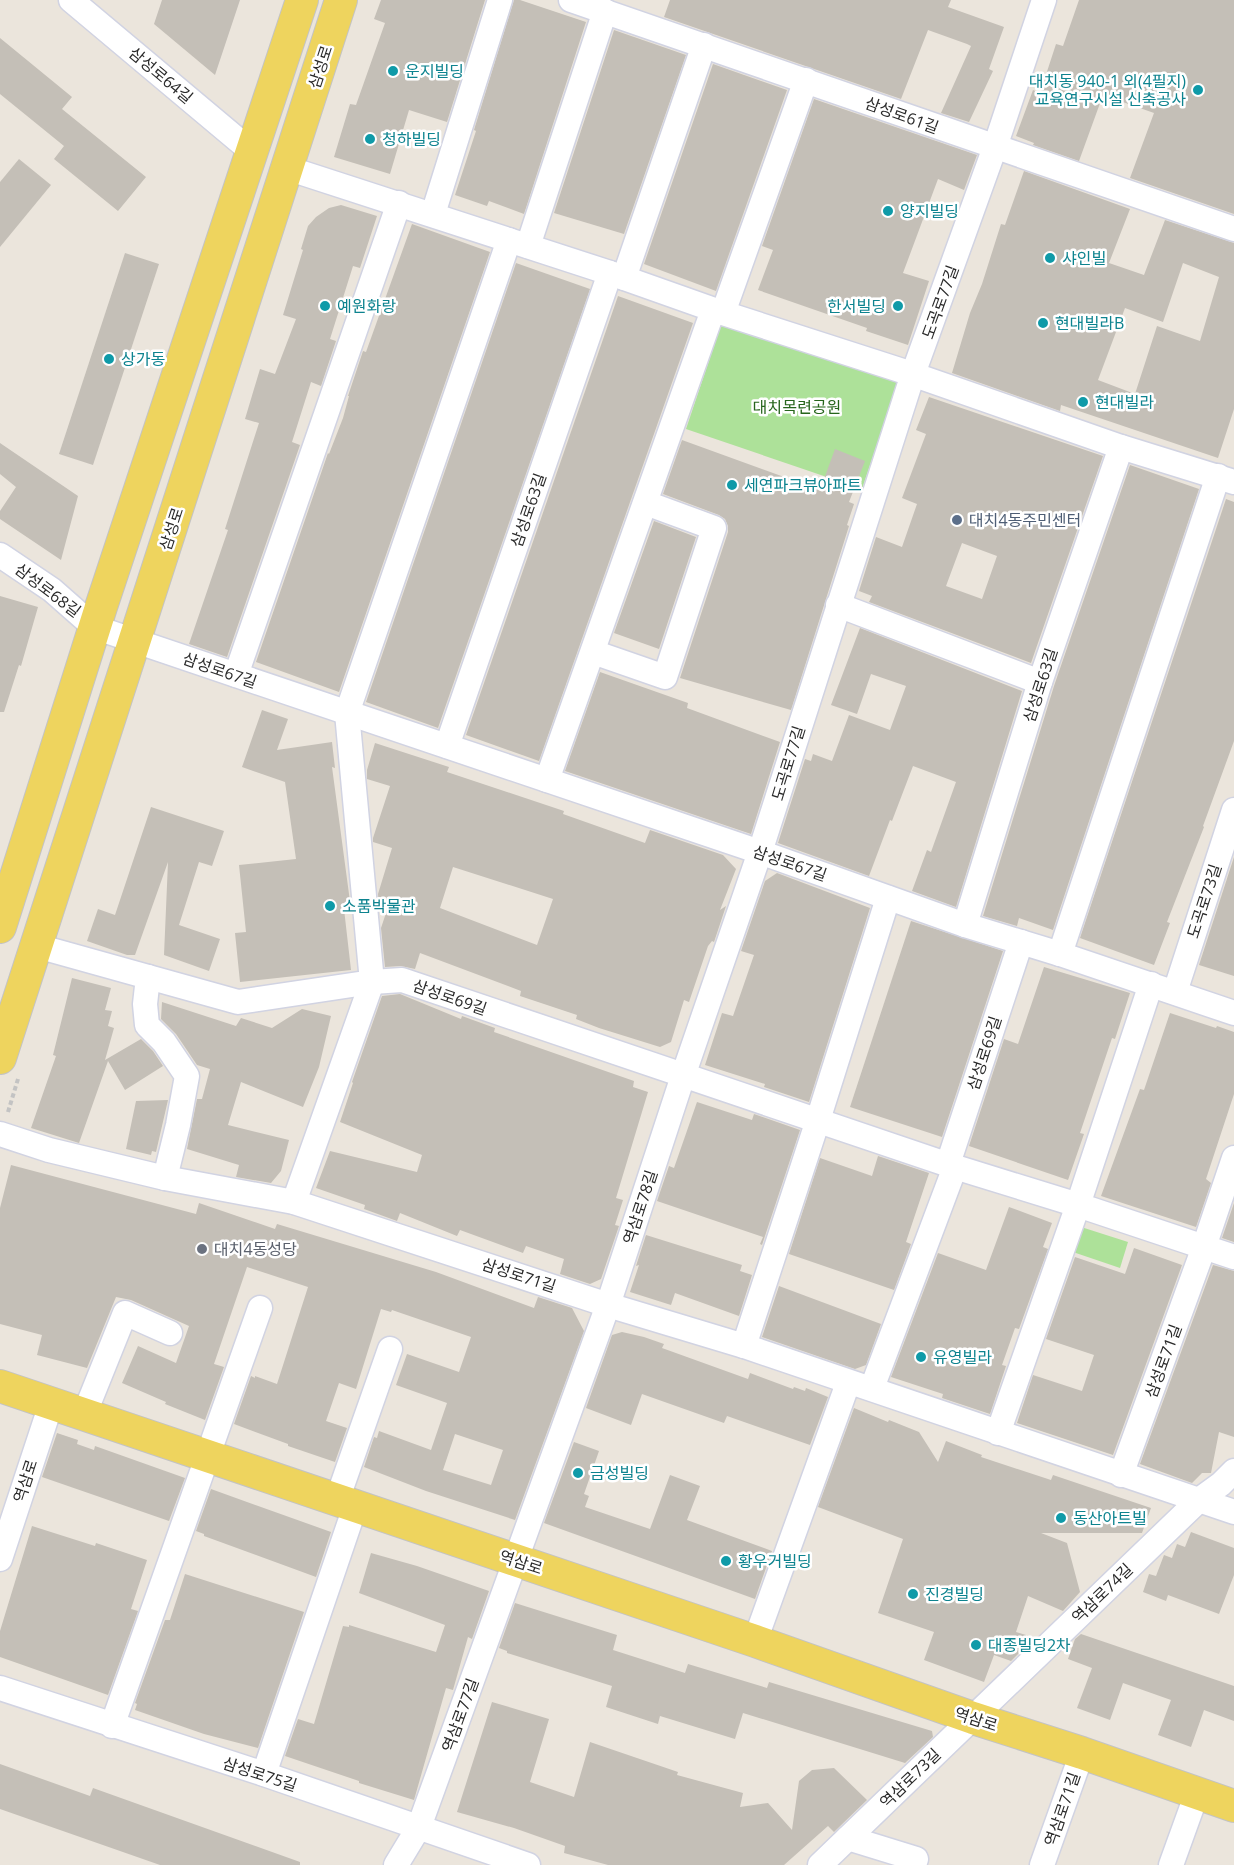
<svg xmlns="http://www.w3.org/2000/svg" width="1234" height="1865" viewBox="0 0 1234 1865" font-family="'Open Sans','Noto Sans KR',sans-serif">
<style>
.green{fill:#ade199}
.building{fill:#c4bfb7;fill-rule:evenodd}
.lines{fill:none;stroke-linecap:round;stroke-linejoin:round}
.minor-casing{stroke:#d1d3e2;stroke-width:27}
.major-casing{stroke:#c3c3c3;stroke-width:34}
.path{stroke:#c3c3c3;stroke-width:4;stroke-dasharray:4.5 3;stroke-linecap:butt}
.minor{stroke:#fff;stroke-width:24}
.major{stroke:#eed45e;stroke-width:32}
.culture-dot{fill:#0f9aa8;stroke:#fff;stroke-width:2}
.service-dot{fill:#5c6f8a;stroke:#fff;stroke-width:2}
.worship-dot{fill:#6b7280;stroke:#fff;stroke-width:2}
.labels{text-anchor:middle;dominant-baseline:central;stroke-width:5;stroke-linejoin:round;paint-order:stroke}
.street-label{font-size:16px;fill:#2a2a2a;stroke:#fff}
.culture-label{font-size:16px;fill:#0d838f;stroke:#fff;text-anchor:start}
.park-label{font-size:16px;fill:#26651b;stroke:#fff}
.service-label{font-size:16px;fill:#4e5e75;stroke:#fff;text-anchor:start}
.worship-label{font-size:16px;fill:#5b616d;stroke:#fff;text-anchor:start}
</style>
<rect width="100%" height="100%" fill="#ebe5dc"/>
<!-- green -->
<g class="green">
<path d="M722,322L898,382L862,489L686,429Z"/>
<path d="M1078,1226L1128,1242L1120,1268L1070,1251Z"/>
</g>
<!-- building -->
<g class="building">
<path d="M162,0H240L215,75L154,24Z"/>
<path d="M381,0H485L447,122L409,110L390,174L334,157L350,104L356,105L385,23L374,19Z"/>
<path d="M514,0H520L586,22L524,214L489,201L487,206L455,195L476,131L474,130Z"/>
<path d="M670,0H951L948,7L1004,27L989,69L993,71L969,122L941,113L971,46L967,44L928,30L901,99L664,17Z"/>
<path d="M1079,0H1234V214L1130,178L1154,113L1103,95L1079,161L1033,145L1034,143L1016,136L1033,90L1040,93L1056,44L1063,46Z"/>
<path d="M614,30L686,55L624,234L554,213Z"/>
<path d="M0,38L72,97L62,109L146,177L118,211L54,159L64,146L0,94Z"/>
<path d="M713,64L787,90L716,291L644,264Z"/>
<path d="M814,99L977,155L964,190L938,179L903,273L929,281L908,345L866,331L867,328L758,290L773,250L762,246Z"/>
<path d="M19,159L51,185L0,247V182Z"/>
<path d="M1024,171L1130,209L1109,263L1144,275L1165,220L1234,243V409L1218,458L1061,405L1060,411L952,373L970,313L982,284L1001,224L1005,225ZM1183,263L1219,277L1200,341L1157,326L1135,394L1098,380L1125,308L1163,322Z"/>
<path d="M341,205L377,216L360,268L353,266L330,339L336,341L321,386L311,382L292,442L300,445L227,657L189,644L228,530L225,529L259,423L245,419L260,369L275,374L296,319L283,315L303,250L301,249L308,226L316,217L329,208Z"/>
<path d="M412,224L490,252L339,692L256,662L328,453L329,454L343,418L349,396H348L363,351L366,352Z"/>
<path d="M125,253L159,264L93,465L59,454Z"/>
<path d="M516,263L590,289L438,728L366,702Z"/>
<path d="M618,296L693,323L539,761L466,735Z"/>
<path d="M929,397L1103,456L1031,663L869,602L872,596L859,591L876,537L902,547L917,504L902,498L926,434L916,430ZM962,543L997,556L982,599L946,586Z"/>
<path d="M682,440L820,490L835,449L865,461L849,502L854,504L847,525L849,526L791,710L680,678L728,532V526L725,519L719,515L663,494Z"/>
<path d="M0,443L78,496L61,560L0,519V511L16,487L0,474Z"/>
<path d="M1130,465L1199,489L1053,930L1019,918L1017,926L983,916L1054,686Z"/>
<path d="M1226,499L1234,502V741L1203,826L1204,827L1167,922L1170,923L1154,965L1080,938Z"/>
<path d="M654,521L696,537L659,649L614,633Z"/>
<path d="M0,596L38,607L21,666L19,665L4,712H0Z"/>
<path d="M860,628L1022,691L956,907L912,891L927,850L931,852L956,782L913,766L892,821L890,820L869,876L778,843L805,759L811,761L813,754L832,761L849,715L890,730L906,686L871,674L857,714L831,705Z"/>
<path d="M600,672L688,703L687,708L780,742L751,834L565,771Z"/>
<path d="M262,710L288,719L277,750L332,742L335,768L332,767L351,909H344L351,970L240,982L235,933L246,932L239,865L296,859L285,782L242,767Z"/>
<path d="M375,743L449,767L447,772L564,811L563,814L645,843L650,830L723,855L736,869L720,910L726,906L714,942L712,941L708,946L689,1002L684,1000L671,1042L660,1047L599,1028L576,1019L577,1015L520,996L521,991L420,953L415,969L401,966L385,967L381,928L389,904L379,906L378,894L392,848L373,842V838L390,786L367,779V770ZM453,867L553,899L537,945L440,908Z"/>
<path d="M151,807L224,831L212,866L199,862L179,925L220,939L209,971L164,955L168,862L135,955H127L87,941L98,909L115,915Z"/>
<path d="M1234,857V976L1199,965Z"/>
<path d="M777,873L870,908L809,1102L764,1087L765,1084L705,1065L722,1013L733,1016L754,955L741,951L765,881Z"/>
<path d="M911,921L1003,951L942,1137L850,1107Z"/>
<path d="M1044,967L1130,993L1115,1039L1112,1038L1080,1133L1084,1134L1068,1180L969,1146L1004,1039L1018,1044Z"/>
<path d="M72,978L111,988L105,1010L112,1011L108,1026L114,1028L105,1060L141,1039L153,1051L163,1066L125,1090L108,1061L79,1143L31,1128L56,1056L53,1055Z"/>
<path d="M400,994L461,1019L462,1016L495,1028L494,1032L634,1081L633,1087L648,1092L616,1198L623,1200L615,1225L619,1226L601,1279L590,1284L560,1274L564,1259L526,1246L523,1253L460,1230L457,1236L400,1213L397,1221L364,1209L365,1205L316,1188L330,1151L417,1172L422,1155L340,1122L353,1083L352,1082L382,996Z"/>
<path d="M162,1002L236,1026L241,1018L272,1028L302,1009L331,1016L319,1067L303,1107L241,1082L228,1125L289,1140L281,1171L271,1183L236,1177L239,1165L187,1149L197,1099H202L210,1069L197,1065L176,1034L161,1019Z"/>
<path d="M1170,1013L1216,1028L1217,1026L1234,1032V1094L1206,1179L1211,1183L1196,1227L1101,1196L1140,1089L1144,1090Z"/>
<path d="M168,1100L156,1152L152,1151L151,1155L126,1149L136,1101Z"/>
<path d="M697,1102L752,1120L754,1114L800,1130L762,1245L760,1244L763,1237L657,1201L669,1166L674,1168Z"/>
<path d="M878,1156L929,1173L906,1242L911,1244L894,1290L789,1254L820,1158L872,1176Z"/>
<path d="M11,1165L196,1214L199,1203L275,1229L277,1224L436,1272L534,1308L538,1297L572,1308L584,1331L515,1520L426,1491L364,1467L374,1437L377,1438L379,1431L431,1450L447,1403L396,1385L407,1354L459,1372L471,1337L392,1310L391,1312L381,1309L356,1389L339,1383L326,1421L347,1428L335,1462L288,1446V1444L234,1424L251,1376L255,1378V1376L277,1384L308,1287L247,1267L214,1364L224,1367L205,1420L165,1404L166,1402L122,1383L138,1346L176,1363L189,1326L131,1300L116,1297L87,1368L37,1355L42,1335L0,1324V1208ZM455,1434L503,1450L491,1485L443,1470Z"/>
<path d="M1234,1203V1242L1222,1238Z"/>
<path d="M1009,1207L1052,1223L1043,1247L1048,1249L1019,1329L1015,1328L1002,1365L1006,1366L990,1414L942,1398L943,1394L891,1377L938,1253L986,1270Z"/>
<path d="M646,1235L742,1265L740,1271L752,1275L739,1316L675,1293L671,1305L630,1292L639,1265L636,1266Z"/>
<path d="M1134,1248L1182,1265L1113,1455L1017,1423L1033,1375L1082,1391L1094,1355L1046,1339L1075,1257L1125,1274Z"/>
<path d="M1213,1265L1234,1271V1437L1219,1432L1211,1473H1202L1192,1483L1140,1464Z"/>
<path d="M779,1286L881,1324L866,1365L855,1369L762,1337Z"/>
<path d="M622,1332L644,1337L664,1344L662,1348L748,1379L750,1373L793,1389L794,1387L805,1391L806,1388L828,1397L810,1445L727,1416L724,1423L642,1394L631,1425L586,1408L612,1335Z"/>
<path d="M854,1408L888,1422L889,1420L919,1432L938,1462L946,1441L982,1455L981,1457L1051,1480L1053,1475L1151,1508L1142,1533H1041L1067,1543L1080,1592L1063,1611L1028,1596L1016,1632L1026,1635L1019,1653L1011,1661L994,1655L984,1682L924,1660L934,1632L878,1613L903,1539L818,1507Z"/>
<path d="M57,1433L78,1440L77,1444L94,1450L95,1446L185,1478L169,1521L42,1477Z"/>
<path d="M574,1442L599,1451L584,1494L589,1496L585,1507L650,1529L670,1475L700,1486L687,1520L772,1551L755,1599L544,1523Z"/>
<path d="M211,1489L331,1532L316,1577L204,1536V1534L196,1531Z"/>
<path d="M32,1526L95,1546L96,1543L147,1560L131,1609L138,1611L108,1695L0,1657V1631Z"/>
<path d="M1191,1532L1234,1548V1575L1219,1614L1168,1595L1166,1601L1143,1592L1149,1574L1156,1576L1164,1555L1172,1558L1177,1544L1185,1547Z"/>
<path d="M371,1553L417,1566L489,1591L472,1639L468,1637L453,1690L446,1688L414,1800L359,1783V1781L285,1756L298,1719L314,1724L343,1626L349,1627V1625L436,1652L445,1625L359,1593Z"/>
<path d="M185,1574L304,1612L258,1748L204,1734L135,1710L137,1704L135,1703L165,1620H170Z"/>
<path d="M515,1603L617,1635L613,1650L685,1673L688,1664L767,1688L769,1682L932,1731L933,1737L905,1763L743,1713L735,1739L660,1716L658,1724L606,1707L612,1686L507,1653V1651L499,1648Z"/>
<path d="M1081,1634L1234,1686V1721L1204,1710L1191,1747L1158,1735L1171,1700L1123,1683L1110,1720L1077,1708L1092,1668L1068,1659L1075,1639Z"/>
<path d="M492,1702L549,1719L530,1782L574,1797L590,1742L678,1772L677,1775L743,1793L740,1807L768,1803L792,1830L799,1781L812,1770L834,1768L867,1800L834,1832L828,1826L784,1865H608L564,1853L565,1846L514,1828L457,1812Z"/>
<path d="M0,1764L90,1796L93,1788L300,1862V1865H160L0,1809Z"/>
</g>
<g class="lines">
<defs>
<g id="minor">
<path d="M71,0L251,151"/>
<path d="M571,0L1234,229"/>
<path d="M287,168L610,273L723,313L906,372L1121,447L1234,482"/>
<path d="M433,214L500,0"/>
<path d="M528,246L605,11"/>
<path d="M624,278L704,45"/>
<path d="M723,313L806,80"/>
<path d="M0,555L52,590L94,627L760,852L965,925L1060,954L1234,1013"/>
<path d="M838,605L1040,682"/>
<path d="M593,652L665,677L714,528L646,503"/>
<path d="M236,675L399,203"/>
<path d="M447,746L610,273"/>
<path d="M547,780L713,310"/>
<path d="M965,925L1040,682L1121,447"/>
<path d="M37,946L238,1002L372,982L402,980L955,1167L1078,1205L1234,1257"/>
<path d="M1060,954L1218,476"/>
<path d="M148,977L145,1004L147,1025L164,1042L187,1076L178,1125L165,1178"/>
<path d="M1175,992L1234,810"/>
<path d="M0,1134L49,1150L165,1178L294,1202L608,1305L744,1346L1234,1512"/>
<path d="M948,1164L1021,942"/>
<path d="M294,1202L372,982L347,713L509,240"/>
<path d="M744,1346L818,1120L888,898"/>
<path d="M872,1388L955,1167"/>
<path d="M84,1415L125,1313L170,1333"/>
<path d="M998,1433L1078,1205L1151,984"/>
<path d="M1121,1475L1204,1247L1234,1158"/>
<path d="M337,1500L390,1349"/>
<path d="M0,1559L51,1404"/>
<path d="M755,1641L848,1383"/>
<path d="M0,1688L264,1774L528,1865"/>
<path d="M112,1726L260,1308"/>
<path d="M264,1774L355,1507"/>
<path d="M848,1838L916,1859L914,1865"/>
<path d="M396,1865L419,1827L608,1305L683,1076L760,852L913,374L995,147L1044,0"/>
<path d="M820,1865L1199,1500L1221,1484L1234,1471"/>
<path d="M1042,1865L1082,1753"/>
<path d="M1171,1865L1197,1793"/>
</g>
<g id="major">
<path d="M0,927L101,607L302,0"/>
<path d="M0,1058L341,0"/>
<path d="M0,1386L755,1641L973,1718L1082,1753L1234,1806"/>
</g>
</defs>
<!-- minor casing -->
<use href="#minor" class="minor-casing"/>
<!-- major casing -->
<use href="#major" class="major-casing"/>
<!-- path -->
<path class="path" d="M8,1112L18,1079"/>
<!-- minor -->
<use href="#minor" class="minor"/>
<!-- major -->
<use href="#major" class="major"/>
</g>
<!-- markers -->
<g class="culture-dot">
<circle cx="393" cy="71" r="6"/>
<circle cx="1198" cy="90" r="6"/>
<circle cx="370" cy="139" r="6"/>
<circle cx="888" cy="211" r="6"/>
<circle cx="1050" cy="258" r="6"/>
<circle cx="325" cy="306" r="6"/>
<circle cx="898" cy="306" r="6"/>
<circle cx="1043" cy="323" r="6"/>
<circle cx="109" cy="359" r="6"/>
<circle cx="1083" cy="402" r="6"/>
<circle cx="732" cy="485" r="6"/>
<circle cx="330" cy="906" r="6"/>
<circle cx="921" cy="1357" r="6"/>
<circle cx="578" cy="1473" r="6"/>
<circle cx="1061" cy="1518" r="6"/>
<circle cx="726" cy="1561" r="6"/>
<circle cx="913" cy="1594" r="6"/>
<circle cx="976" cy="1645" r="6"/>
</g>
<circle class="service-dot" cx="957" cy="520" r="6"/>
<circle class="worship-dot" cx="202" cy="1249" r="6"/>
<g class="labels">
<!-- street labels -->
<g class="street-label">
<text transform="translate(320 67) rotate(-72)">삼성로</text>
<text transform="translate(161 75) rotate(40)">삼성로64길</text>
<text transform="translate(902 115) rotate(20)">삼성로61길</text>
<text transform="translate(940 302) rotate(-70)">도곡로77길</text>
<text transform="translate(528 510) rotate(-71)">삼성로63길</text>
<text transform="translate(171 529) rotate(-72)">삼성로</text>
<text transform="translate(48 590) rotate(37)">삼성로68길</text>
<text transform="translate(220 670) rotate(19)">삼성로67길</text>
<text transform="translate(1040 685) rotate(-72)">삼성로63길</text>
<text transform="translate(788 763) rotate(-73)">도곡로77길</text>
<text transform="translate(790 863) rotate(19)">삼성로67길</text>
<text transform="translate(1204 901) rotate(-72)">도곡로73길</text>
<text transform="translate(450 997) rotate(19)">삼성로69길</text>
<text transform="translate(984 1053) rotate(-72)">삼성로69길</text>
<text transform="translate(640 1207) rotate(-72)">역삼로78길</text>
<text transform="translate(519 1275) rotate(18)">삼성로71길</text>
<text transform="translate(1163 1361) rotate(-70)">삼성로71길</text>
<text transform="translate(25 1481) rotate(-72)">역삼로</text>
<text transform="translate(521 1562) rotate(18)">역삼로</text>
<text transform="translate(1102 1593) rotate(-44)">역삼로74길</text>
<text transform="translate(460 1715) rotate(-70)">역삼로77길</text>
<text transform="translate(976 1719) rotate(18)">역삼로</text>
<text transform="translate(260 1774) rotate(18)">삼성로75길</text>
<text transform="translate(910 1778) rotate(-44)">역삼로73길</text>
<text transform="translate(1062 1809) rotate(-71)">역삼로71길</text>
</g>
<!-- culture labels -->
<g class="culture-label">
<text x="405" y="71">운지빌딩</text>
<text x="1186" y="81" text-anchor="end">대치동 940-1 외(4필지)<tspan x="1186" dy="18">교육연구시설 신축공사</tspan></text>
<text x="382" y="139">청하빌딩</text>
<text x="900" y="211">양지빌딩</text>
<text x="1062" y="258">샤인빌</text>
<text x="337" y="306">예원화랑</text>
<text x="886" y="306" text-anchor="end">한서빌딩</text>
<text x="1055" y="323">현대빌라B</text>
<text x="121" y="359">상가동</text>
<text x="1095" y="402">현대빌라</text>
<text x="744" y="485">세연파크뷰아파트</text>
<text x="342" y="906">소품박물관</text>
<text x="933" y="1357">유영빌라</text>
<text x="590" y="1473">금성빌딩</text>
<text x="1073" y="1518">동산아트빌</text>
<text x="738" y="1561">황우거빌딩</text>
<text x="925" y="1594">진경빌딩</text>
<text x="988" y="1645">대종빌딩2차</text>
</g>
<!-- park labels -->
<g class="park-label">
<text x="797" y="407">대치목련공원</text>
</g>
<!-- service labels -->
<g class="service-label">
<text x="969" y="520">대치4동주민센터</text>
</g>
<!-- worship labels -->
<g class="worship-label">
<text x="214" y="1249">대치4동성당</text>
</g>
</g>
</svg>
